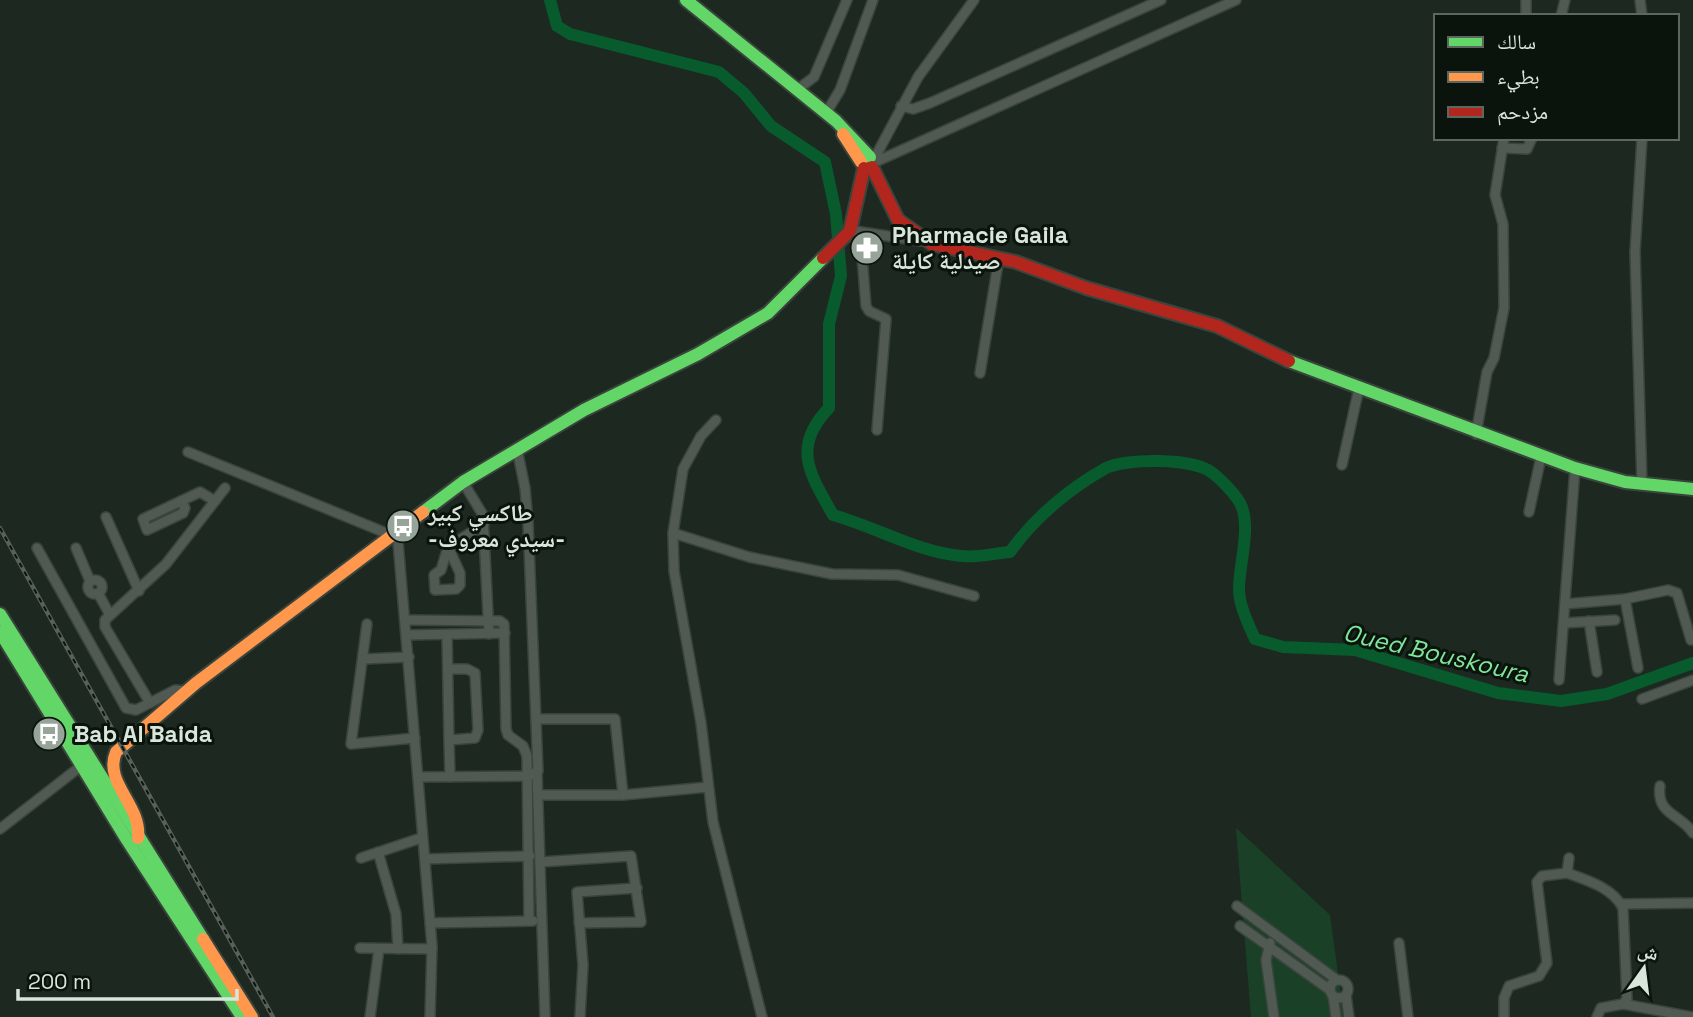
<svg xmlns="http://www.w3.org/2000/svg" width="1693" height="1017" viewBox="0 0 1693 1017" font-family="'Space Grotesk','Noto Naskh Arabic',sans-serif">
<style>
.green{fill:#1a4127}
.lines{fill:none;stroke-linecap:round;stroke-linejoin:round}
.river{stroke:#085b2c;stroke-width:12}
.street-casing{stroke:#39443c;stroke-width:12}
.fast-casing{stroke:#39443c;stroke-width:16}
.slow-casing{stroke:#39443c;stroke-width:16}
.jam-casing{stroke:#39443c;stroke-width:16}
.street{stroke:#505952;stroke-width:9}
.fast{stroke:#63d668;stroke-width:12}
.slow{stroke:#ff974d;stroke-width:12}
.jam{stroke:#b3261e;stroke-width:12}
.rail-casing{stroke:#58605a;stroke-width:4.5}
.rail{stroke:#0a140c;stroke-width:2;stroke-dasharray:5;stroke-linecap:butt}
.labels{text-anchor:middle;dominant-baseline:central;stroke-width:6;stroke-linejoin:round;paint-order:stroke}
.poi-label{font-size:23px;font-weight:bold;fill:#d8e6db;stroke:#0a140c;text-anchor:start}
.water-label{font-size:24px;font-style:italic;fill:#7fe59b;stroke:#0a140c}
</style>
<rect width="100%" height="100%" fill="#1d2920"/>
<!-- green -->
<path class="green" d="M1236,828L1330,915L1344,1017H1251Z"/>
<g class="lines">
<!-- river -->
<path class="river" d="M550,0L557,26L570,34L719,72L744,93L771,126L825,162L836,214L841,276L829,324V408C791,447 810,474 833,515C876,527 917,552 962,556C977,558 995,553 1010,552C1034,518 1070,488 1106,468C1126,458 1193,458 1211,472C1220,478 1235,494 1240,503C1252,525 1239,565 1239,588C1239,606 1248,623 1255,639L1283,647L1355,650L1498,693L1561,701L1607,694L1693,663"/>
<defs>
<g id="street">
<path d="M1526,0V16"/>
<path d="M1640,0L1642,16"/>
<path d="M1561,16L1565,0"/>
<path d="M798,89L814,77L847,0"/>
<path d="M901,106L913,109L930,103L1161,0"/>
<path d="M826,113L840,90L873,0"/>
<path d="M1502,148L1527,149L1532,138"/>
<path d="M873,161L918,77L974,0"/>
<path d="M873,163L1236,0"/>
<path d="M855,231L920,241"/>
<path d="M860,232L866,306L869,311L886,319L877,430"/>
<path d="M980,373L999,258"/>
<path d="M716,420L701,436L683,469L673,533L674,571L701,723L713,822L762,1017"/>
<path d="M1476,434L1487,372L1494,358L1504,308L1503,224L1495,195L1504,138"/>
<path d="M188,452L391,535"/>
<path d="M1342,465L1359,388"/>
<path d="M463,482L483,515L489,634"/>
<path d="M1642,485L1635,252L1642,138"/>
<path d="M181,501L185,508L183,513L147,530L143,519Z"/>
<path d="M181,501L200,492L215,501"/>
<path d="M1529,512L1541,457"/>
<path d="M106,517L139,591"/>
<path d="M397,530L432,946L430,1017"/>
<path d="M673,533L749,557L832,574L898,575L974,596"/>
<path d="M448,547L460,573V585L456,589L435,590L434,575L441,570L448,547L484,524"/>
<path d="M37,548L126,708L136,710L175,690L187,691"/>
<path d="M76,548L90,581"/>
<circle cx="95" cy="587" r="7"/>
<path d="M98,593L110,615"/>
<path d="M1625,599L1638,668"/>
<path d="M1565,604L1625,599L1668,590L1677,593L1691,640"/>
<path d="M406,620L500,621L504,624L506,729L508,735L523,746L527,756L529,921"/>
<path d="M1589,621L1597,672"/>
<path d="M1564,623L1615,620"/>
<path d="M367,624L351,744L415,738"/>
<path d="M407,635L505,633"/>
<path d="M447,635L449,740L475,738L478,730L475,673L467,669H448"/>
<path d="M364,659L409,657"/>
<path d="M1559,680L1575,468"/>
<path d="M1642,699L1693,680"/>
<path d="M150,703L105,627V620L166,564L225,488"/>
<path d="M449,740L450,777"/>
<path d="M537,774L545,1017"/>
<path d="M418,777L529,776L538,771L528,522L525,488L517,449"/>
<path d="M1660,786C1656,815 1681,814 1693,833"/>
<path d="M538,795H623L615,719H538"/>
<path d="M623,795L708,787"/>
<path d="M0,829L81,766"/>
<path d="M378,852L396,914L398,949"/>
<path d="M361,858L421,838"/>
<path d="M425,859L530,856"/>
<path d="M540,862L631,856L641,922L579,923"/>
<path d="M1567,873C1587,880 1613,888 1623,908L1627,999L1623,1004L1601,1008L1597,1017"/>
<path d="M1622,904L1693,903"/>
<path d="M1237,906L1337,980"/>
<path d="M430,923L533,921"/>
<path d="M1240,926L1330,990"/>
<path d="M1270,943L1266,960L1274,1017"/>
<path d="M1399,943L1408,1017"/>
<path d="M360,948L432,949"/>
<circle cx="1339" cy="989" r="9"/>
<path d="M1346,995L1349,1017"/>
<path d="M1333,996L1336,1017"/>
<path d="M1623,1004L1693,1017"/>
<path d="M370,1017L379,949"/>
<path d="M580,1017L583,965L577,892L637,888"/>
<path d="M1504,1017V998L1509,986L1539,976L1547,963L1537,882L1542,876L1567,873L1569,858"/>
</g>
<g id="fast">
<path d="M686,0L836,121L870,157"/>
<path d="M1289,361L1575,468L1625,482L1693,489"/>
<path d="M423,512L463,482L584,410L698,354L768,313L823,258"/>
<path d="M0,614L203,939"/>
<path d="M0,632L127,840L242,1017"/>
</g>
<g id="slow">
<path d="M843,134L861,162"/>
<path d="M138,838C142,805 103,783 116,752L196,683L423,512"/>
<path d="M203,939L252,1017"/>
</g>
<g id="jam">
<path d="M872,167L898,220L932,244L1016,262L1086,288L1217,326L1289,361"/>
<path d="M823,258L850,231L864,168"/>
</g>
</defs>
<!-- street casing -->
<use href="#street" class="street-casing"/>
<!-- fast casing -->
<use href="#fast" class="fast-casing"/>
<!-- slow casing -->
<use href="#slow" class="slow-casing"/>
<!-- jam casing -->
<use href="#jam" class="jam-casing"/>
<!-- street -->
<use href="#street" class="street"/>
<!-- fast -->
<use href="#fast" class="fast"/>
<!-- slow -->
<use href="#slow" class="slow"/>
<!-- jam -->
<use href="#jam" class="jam"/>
<defs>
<path id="rail" d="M0,528L273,1017"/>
</defs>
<!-- rail casing -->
<use href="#rail" class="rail-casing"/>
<!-- rail -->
<use href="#rail" class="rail"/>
</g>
<!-- icons -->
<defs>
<symbol id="pharmacy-disc" viewBox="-11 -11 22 22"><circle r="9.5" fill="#97a49a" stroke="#0a140c"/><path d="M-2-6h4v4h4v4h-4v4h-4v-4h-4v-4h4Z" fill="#fff"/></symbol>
<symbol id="bus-disc" viewBox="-11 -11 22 22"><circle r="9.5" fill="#97a49a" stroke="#0a140c"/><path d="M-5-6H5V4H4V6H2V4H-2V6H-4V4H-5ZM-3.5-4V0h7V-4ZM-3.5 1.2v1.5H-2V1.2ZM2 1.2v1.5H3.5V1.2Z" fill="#fff"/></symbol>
</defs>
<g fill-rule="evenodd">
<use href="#pharmacy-disc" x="848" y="229" width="38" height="38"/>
<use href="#bus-disc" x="384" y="507" width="38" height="38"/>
<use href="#bus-disc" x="30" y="715" width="38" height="38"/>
</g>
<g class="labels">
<!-- poi labels -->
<g class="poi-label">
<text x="892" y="235">Pharmacie Gaila<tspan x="892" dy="26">صيدلية كايلة</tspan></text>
<text x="428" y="513">طاكسي كبير<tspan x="428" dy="26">-سيدي معروف-</tspan></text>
<text x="74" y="734">Bab Al Baida</text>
</g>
<!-- water labels -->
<g class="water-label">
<text transform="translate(1436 653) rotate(13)">Oued Bouskoura</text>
</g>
</g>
<!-- legend -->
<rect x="1434" y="14" width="245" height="126" fill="#0a140c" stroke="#5c685f" stroke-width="2"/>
<rect x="1448" y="37" width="35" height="10" fill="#63d668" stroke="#5c685f" stroke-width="2"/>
<text x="1497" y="49" font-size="21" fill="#d8e6db">سالك</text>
<rect x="1448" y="72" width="35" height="10" fill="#ff974d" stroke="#5c685f" stroke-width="2"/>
<text x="1497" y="84" font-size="21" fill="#d8e6db">بطيء</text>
<rect x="1448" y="107" width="35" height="10" fill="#b3261e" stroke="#5c685f" stroke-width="2"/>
<text x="1497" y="119" font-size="21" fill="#d8e6db">مزدحم</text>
<!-- north arrow -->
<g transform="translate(1644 968) rotate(14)" stroke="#0a140c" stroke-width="5" paint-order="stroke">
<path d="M0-5L12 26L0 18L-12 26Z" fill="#d8e6db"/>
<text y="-10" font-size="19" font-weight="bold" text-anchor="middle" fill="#d8e6db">ش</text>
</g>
<!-- scale -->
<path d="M18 989v10h219v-10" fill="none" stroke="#d8e6db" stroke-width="3.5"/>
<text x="28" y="989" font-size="21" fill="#d8e6db" stroke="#0a140c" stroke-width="5" paint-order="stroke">200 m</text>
</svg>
